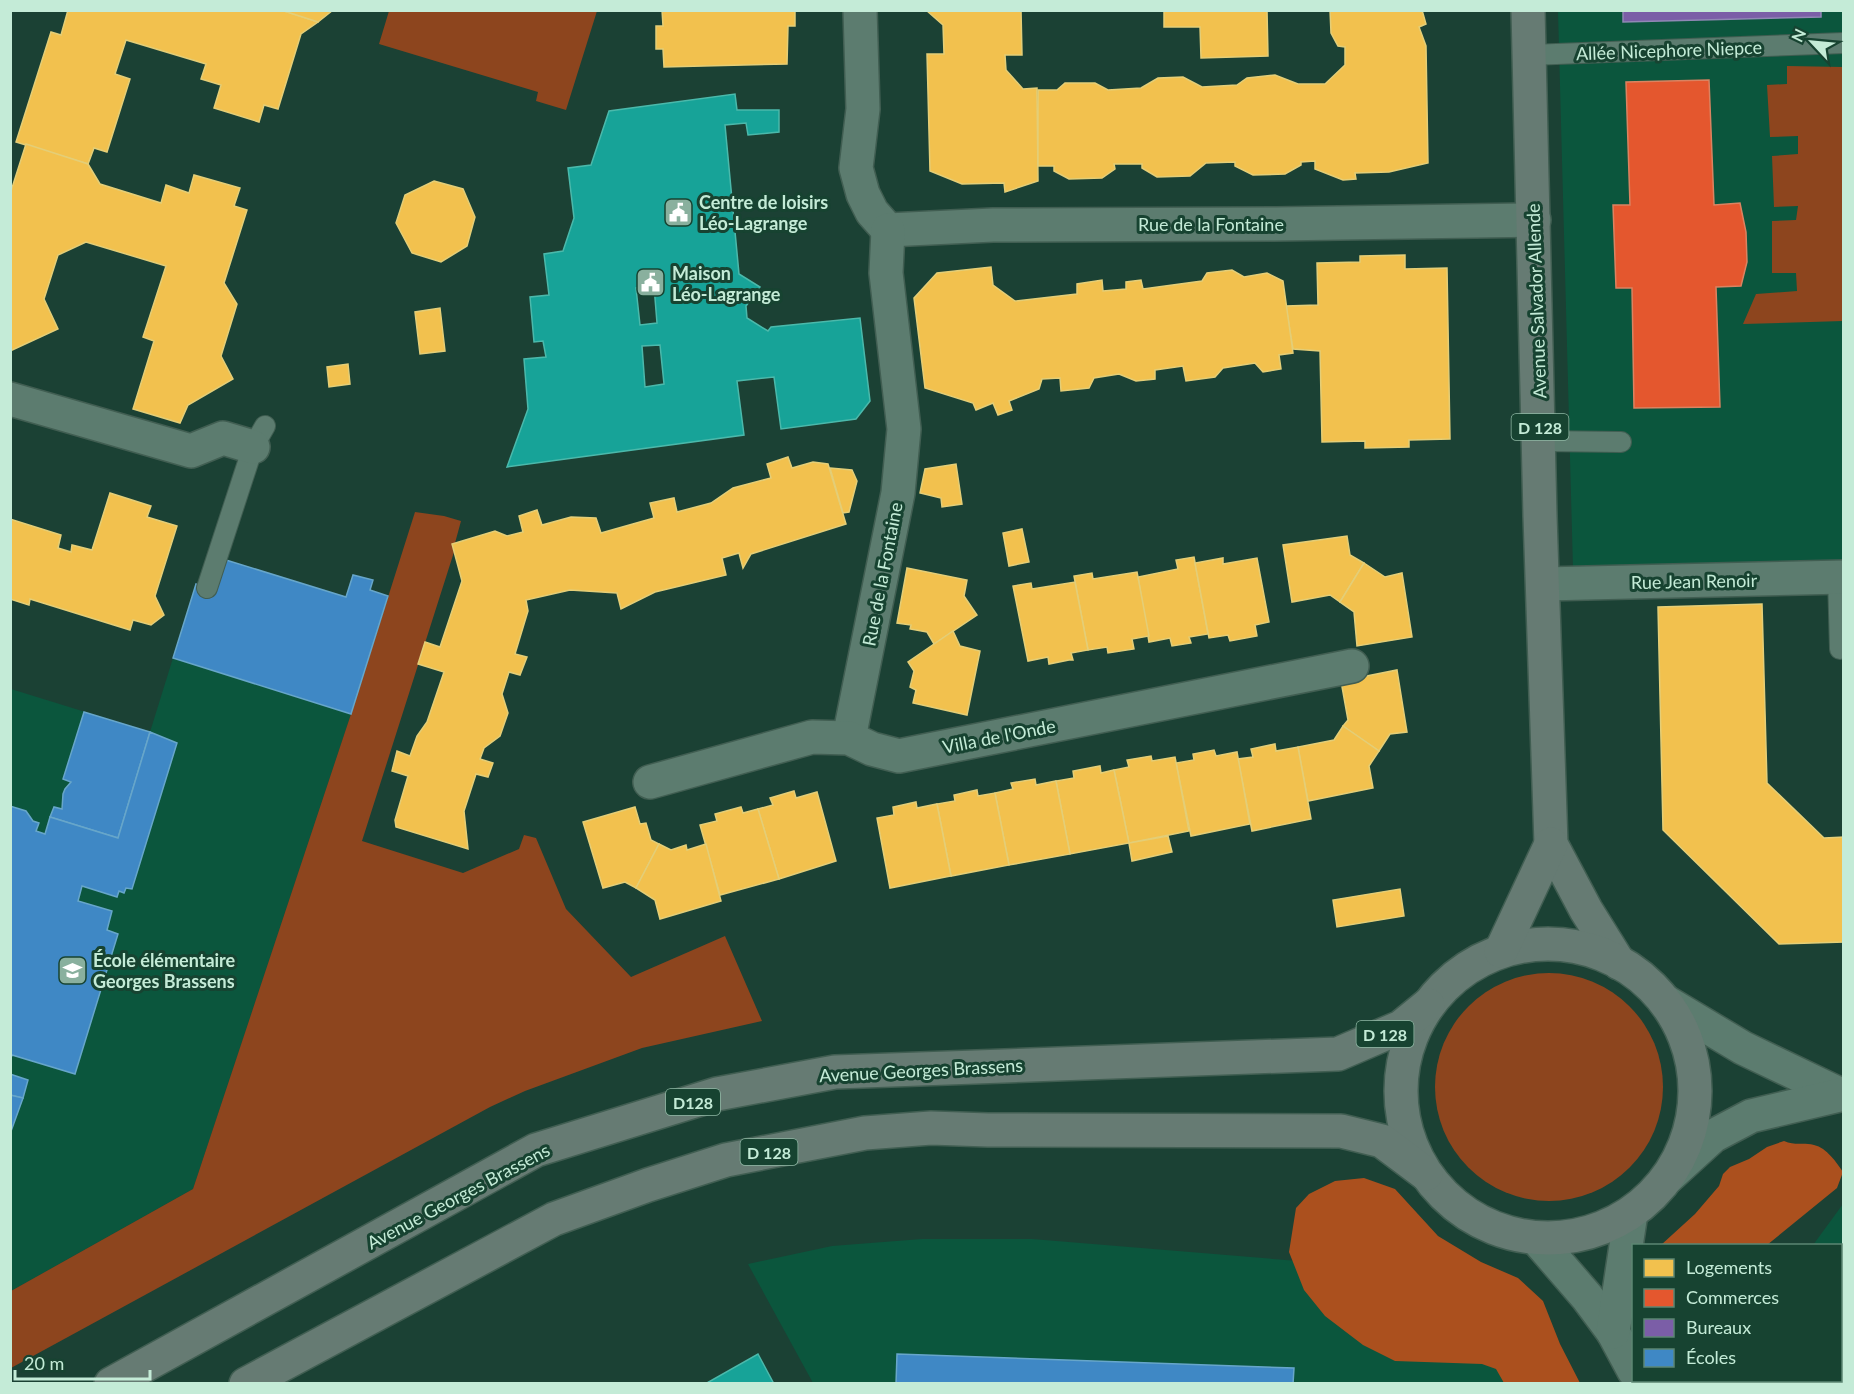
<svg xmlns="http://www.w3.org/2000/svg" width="1854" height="1394" viewBox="0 0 1854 1394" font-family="Lato,sans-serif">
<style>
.built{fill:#0b563d}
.green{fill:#8d451e}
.forest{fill:#ab501e}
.homes{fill:#f2c14e;stroke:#e4ce77;stroke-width:1.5}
.shops{fill:#e4572e;stroke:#da8361;stroke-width:1.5}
.offices{fill:#7b5ea7;stroke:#9188b5;stroke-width:1.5}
.schools{fill:#3f88c5;stroke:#67a6ca;stroke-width:1.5}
.public{fill:#17a398;stroke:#4bb9ab;stroke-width:1.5;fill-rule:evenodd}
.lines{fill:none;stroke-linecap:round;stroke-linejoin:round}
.service-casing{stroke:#415e52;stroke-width:22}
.minor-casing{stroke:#415e52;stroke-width:36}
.tertiary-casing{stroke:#415e52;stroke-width:36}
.primary-casing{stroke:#415e52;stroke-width:36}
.service{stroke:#5c7c6f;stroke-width:20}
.minor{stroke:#5c7c6f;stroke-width:33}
.tertiary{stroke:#5c7c6f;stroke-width:33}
.primary{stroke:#667b73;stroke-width:33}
.labels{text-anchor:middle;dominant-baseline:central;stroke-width:6;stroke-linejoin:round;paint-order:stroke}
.shield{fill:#174331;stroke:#90b9a5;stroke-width:1.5}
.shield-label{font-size:16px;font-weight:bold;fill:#c4ebd7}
.street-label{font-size:18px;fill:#c4ebd7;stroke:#174331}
.poi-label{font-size:18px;font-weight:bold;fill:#c4ebd7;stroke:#174331;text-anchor:start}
</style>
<rect width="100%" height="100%" fill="#1b4134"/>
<!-- built -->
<g class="built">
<path d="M1558,11H1843V562L1573,569Z"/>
<path d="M173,658L351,714L193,1189L11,1291V689L150,732Z"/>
<path d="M1843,1204V1383H1750L1747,1381L1840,1380V1246L1813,1245Z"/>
<path d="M922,1239H1032L1383,1268L1535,1383H813L748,1264L832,1246Z"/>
</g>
<!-- green -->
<g class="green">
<path d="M389,11L390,10L597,11L566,110L536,101L538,92L379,44Z"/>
<path d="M1787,66L1843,67V321L1743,324L1756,294L1797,291L1796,273H1772V221L1796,220L1798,206L1774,207L1772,156L1798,154V136L1770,137L1767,85L1787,84Z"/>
<path d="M415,512L444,516L461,521L455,543L452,544L454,552L362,841L463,873L519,849L524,835L536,838L566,909L631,977L725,936L762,1021L642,1048L525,1091L490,1107L11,1368V1291L193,1189L351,714Z"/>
<circle cx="1549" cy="1087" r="114"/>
</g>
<!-- forest -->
<g class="forest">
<path d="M1784,1141C1795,1146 1803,1142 1814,1145C1827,1148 1836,1162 1843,1172L1837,1188L1767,1245H1661L1695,1214L1719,1186L1723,1174L1730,1167L1749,1159L1767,1147Z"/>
<path d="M1364,1178L1395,1189L1438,1236L1481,1262L1518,1278L1543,1301L1560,1344L1580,1383H1504L1496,1369L1482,1364L1395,1361L1363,1345L1325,1316L1304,1290L1289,1252L1296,1208L1309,1194L1335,1181Z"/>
</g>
<!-- homes -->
<g class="homes">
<path d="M68,10H281L318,22L301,34L278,109L264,105L259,122L214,108L221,85L201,79L206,64L126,40L115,74L130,79L107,152L94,148L88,164L16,142L51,32L61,35Z"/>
<path d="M281,10H333L318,22Z"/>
<path d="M662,10H795V26H788L787,64L664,67L663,49H656V26H663Z"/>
<path d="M926,10H1021L1022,55H1005L1006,70L1023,89L1037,88L1038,181L1005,192L1004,183L962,184L930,171L927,54H944L943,25Z"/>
<path d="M1164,10H1267L1268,56L1201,58L1200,27H1164Z"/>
<path d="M1330,10H1422L1426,24L1419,27L1426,46L1428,163L1389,172L1355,173L1356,179L1343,180L1315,169V161L1301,162V165L1285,174L1253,175L1235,166V162L1206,163L1190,176L1157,177L1142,168V164H1114L1115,169L1102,178L1069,179L1054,171V166H1038V90H1057L1065,83H1095L1108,90L1141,88L1158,78L1183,77L1202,87L1237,85L1247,78L1275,75L1298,84H1325L1345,65V47L1338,46L1331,33Z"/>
<path d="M26,144L88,164L100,184L161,203L166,185L189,193L194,175L240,188L234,206L247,210L224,283L237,304L221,356L233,379L188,405L180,423L133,409L154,341L143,337L166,266L86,242L58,255L44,299L58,329L10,351V194Z"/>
<path d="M434,181L463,189L475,217L467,246L441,262L412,253L396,223L405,195Z"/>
<path d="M1405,255V269L1447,268L1450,439L1409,440V447L1365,448V441L1322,442L1320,351L1293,349L1286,306L1318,305L1317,263L1360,262V256Z"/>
<path d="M991,267L993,285L1015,301L1077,294V284L1102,280L1103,291L1126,289V282L1141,280L1143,289L1202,281L1207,273L1232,270L1244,277L1267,273L1283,281L1293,353L1279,355L1281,369L1263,372L1255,363L1223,368L1215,377L1186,381L1183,366L1155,370V379L1136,381L1119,374L1094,378L1089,388L1061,391L1060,378L1042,379L1039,389L1009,401L1012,410L998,415L993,403L976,410L973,403L925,388L914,298L937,273Z"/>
<path d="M440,308L445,351L420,354L415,312Z"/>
<path d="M348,364L350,384L329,387L327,367Z"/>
<path d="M788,457L792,468L813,462L828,464L846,524L751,554L743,568L739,553L722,558L726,575L655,592L621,609L617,593L570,590L526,600L528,611L515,654L527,657L520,675L509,672L502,694L508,713L500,736L484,748L480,759L493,763L488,777L476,774L464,811L468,849L396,827L395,820L408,776L392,771L397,751L410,756L417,736L427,722L444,672L418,664L425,642L440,647L462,581L452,544L495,531L507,536L523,532L519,516L537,510L542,525L571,517L596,518L601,533L654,518L650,503L674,498L677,512L711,503L733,488L771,478L767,464Z"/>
<path d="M956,464L962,504L942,507L941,498L920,493L925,469Z"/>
<path d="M830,468L852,470L857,481L849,512L843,513Z"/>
<path d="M110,493L151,506L147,517L177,526L155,596L164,615L151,625L133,620L130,630L30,599L29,605L10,599V519L61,535L58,548L71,552L72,545L92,550Z"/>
<path d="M1022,529L1029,562L1009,566L1003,533Z"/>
<path d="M1347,536L1350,555L1364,563L1340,602L1330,595L1292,602L1283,545Z"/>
<path d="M1194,557L1208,634L1189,637L1191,643L1172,646L1170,638L1149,642L1138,577L1178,569L1176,560Z"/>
<path d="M1223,558V564L1257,558L1269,622L1255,625L1257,636L1230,641L1228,635L1209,638L1195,563Z"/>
<path d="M1364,563L1385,577L1402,573L1412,637L1357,646L1354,612L1340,602Z"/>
<path d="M907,568L967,580L964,596L977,615L934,644L927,632L910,629L911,625L897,623Z"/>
<path d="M1137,572L1149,636L1132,639L1134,649L1108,653L1107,647L1088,650L1074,576L1092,573L1093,579Z"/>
<path d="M1075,582L1088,650L1071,653L1073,660H1069L1049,664L1048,657L1028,661L1013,586L1031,583L1032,589Z"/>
<path d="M1762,604L1767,783L1824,838L1844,837V942L1779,944L1663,830L1658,607Z"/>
<path d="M953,631L960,646L980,651L967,715L913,703L916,690L910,687L914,671L908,662Z"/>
<path d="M1397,670L1407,732L1390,734L1379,751L1343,726L1348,720L1341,681Z"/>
<path d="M1343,726L1379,751L1369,766L1373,788L1308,801L1298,747L1334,740Z"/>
<path d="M1275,744L1276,751L1298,747L1311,819L1252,831L1238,759L1253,757L1251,749Z"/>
<path d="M1214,750L1216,756L1237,752L1250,824L1191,836L1176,763L1194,760L1193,754Z"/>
<path d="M1151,756L1152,761L1175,757L1189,831L1129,843L1114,770L1129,767L1127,760Z"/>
<path d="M1100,766L1101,773L1114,770L1129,843L1070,854L1056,781L1074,778L1073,771Z"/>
<path d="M1035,779L1036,785L1056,781L1070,854L1009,865L995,793L1013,789L1011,783Z"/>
<path d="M977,790L978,796L995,793L1009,865L951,876L937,804L955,801L954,795Z"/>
<path d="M794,791L796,798L817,792L836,861L779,879L758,809L773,805L770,798Z"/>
<path d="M916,802L917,808L937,804L951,876L890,888L877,818L894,815L893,807Z"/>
<path d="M635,807L640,824L646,823L651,840L659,844L636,888L625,882L603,888L583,822Z"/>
<path d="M741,807L743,813L758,809L779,879L720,895L700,825L717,821L715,814Z"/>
<path d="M1168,836L1172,852L1132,861L1129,843Z"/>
<path d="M659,844L671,850L686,845L687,850L706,844L721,901L660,919L655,900L636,888Z"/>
<path d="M1400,889L1404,916L1337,927L1333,900Z"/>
</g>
<!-- shops -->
<path class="shops" d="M1709,80L1714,205L1740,203L1746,232L1747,262L1741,286L1716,287L1720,407L1634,408L1632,288H1616L1613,205H1630L1626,82Z"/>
<!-- offices -->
<path class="offices" d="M1623,10H1821V17L1623,22Z"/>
<!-- schools -->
<g class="schools">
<path d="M226,560L346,597L353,575L373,580L370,590L388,596L351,714L173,658L196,584L216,591Z"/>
<path d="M84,712L150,732L118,838L50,817L54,807L62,809L63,794L65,789L71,782L63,779Z"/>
<path d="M150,732L177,743L132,889L126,888L124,893L119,891L117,897L82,886L78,901L112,911L107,930L118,934L75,1074L12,1055L10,1061V806L26,811L33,821L39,823L36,831L45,834L50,817L118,838Z"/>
<path d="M10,1074L28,1080L23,1098L10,1095Z"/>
<path d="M10,1095L23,1098L10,1134Z"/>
<path d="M897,1354L1294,1368L1293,1384H896Z"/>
</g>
<!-- public -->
<g class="public">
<path d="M735,94L737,110H779V132L748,135L746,123L725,125L739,274L760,287L746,306L747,318L768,331L771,327L860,318L870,401L856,419L781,429L774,377L737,381L744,435L507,467L528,409L524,359L546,357L543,341L534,342L530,297L549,295L544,254L563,251L574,218L568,168L591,165L609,111ZM654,286L657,323L640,325L636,288ZM660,345L664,384L645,387L642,346Z"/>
<path d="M758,1354L774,1384H705Z"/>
</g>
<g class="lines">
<defs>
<g id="service">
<path d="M1530,55L1844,43"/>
<path d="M1540,441L1621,442"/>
<path d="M1838,577L1840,649"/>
<path d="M207,588L253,447L265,426"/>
</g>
<g id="minor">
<path d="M860,10L863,109L856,168L863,194L872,212L888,230L993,225L1275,224L1534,220"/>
<path d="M10,399L191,451L223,438L253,447"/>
<path d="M1544,584L1844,577"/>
<path d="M849,738L898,493L904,429L886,273L888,230"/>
<path d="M650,782L812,737L849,738L872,749L899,756L1352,666"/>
</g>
<g id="tertiary">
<path d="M1666,1002L1743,1048L1839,1094"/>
<path d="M1668,1177L1713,1136L1751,1116L1844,1094"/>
<path d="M1536,1238L1587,1297L1613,1332L1634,1371"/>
<path d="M1613,1332L1631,1213"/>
</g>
<g id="primary">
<path d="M1528,10L1540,516L1551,844L1586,910L1619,963"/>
<circle cx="1548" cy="1091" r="147"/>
<path d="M1501,951L1551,844"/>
<path d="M111,1384L536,1150L717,1094L835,1072L1338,1054L1401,1027L1428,1005"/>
<path d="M246,1384L554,1219L648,1185L726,1160L865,1133L931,1128L988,1130L1341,1131L1382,1141L1426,1174"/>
</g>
</defs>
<!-- service casing -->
<use href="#service" class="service-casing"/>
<!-- minor casing -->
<use href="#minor" class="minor-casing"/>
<!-- tertiary casing -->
<use href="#tertiary" class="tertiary-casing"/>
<!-- primary casing -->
<use href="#primary" class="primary-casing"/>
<!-- service -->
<use href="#service" class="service"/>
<!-- minor -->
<use href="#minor" class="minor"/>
<!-- tertiary -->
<use href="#tertiary" class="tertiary"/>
<!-- primary -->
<use href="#primary" class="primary"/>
</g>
<!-- icons -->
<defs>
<symbol id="civic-square" viewBox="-11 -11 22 22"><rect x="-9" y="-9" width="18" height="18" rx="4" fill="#89b09e" stroke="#174331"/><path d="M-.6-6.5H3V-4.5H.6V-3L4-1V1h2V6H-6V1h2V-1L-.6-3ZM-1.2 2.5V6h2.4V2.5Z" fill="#fff"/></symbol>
<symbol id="school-square" viewBox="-11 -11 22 22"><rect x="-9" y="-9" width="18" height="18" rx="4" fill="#89b09e" stroke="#174331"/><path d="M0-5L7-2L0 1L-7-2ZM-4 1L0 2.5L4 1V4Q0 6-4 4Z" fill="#fff"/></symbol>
</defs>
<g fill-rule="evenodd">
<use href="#civic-square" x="662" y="196" width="33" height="33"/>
<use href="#civic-square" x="634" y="266" width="33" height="33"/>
<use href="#school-square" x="56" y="954" width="33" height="33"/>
</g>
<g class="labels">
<!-- shield labels -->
<g class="shield">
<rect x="1511.5" y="414" width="57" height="26" rx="4.5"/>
<rect x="1356.5" y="1021" width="57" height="26" rx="4.5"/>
<rect x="666" y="1089" width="54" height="26" rx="4.5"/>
<rect x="740.5" y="1139" width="57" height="26" rx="4.5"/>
</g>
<g class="shield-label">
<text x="1540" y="427">D 128</text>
<text x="1385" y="1034">D 128</text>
<text x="693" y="1102">D128</text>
<text x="769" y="1152">D 128</text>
</g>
<!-- street labels -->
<g class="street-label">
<text transform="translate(1669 50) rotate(-2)">Allée Nicephore Niepce</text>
<text x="1211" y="224">Rue de la Fontaine</text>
<text transform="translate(1536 301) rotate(-92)">Avenue Salvador Allende</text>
<text transform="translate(882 574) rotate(-79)">Rue de la Fontaine</text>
<text transform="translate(1694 581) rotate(-1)">Rue Jean Renoir</text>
<text transform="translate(999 736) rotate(-11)">Villa de l'Onde</text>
<text transform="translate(921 1070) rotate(-3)">Avenue Georges Brassens</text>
<text transform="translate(458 1196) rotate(-28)">Avenue Georges Brassens</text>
</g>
<!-- poi labels -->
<g class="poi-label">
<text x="699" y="202">Centre de loisirs<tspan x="699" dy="21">Léo-Lagrange</tspan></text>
<text x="672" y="273">Maison<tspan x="672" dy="21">Léo-Lagrange</tspan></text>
<text x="93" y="960">École élémentaire<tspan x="93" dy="21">Georges Brassens</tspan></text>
</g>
</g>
<!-- border -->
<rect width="1854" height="1394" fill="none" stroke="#c4ebd7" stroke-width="24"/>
<!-- legend -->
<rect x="1632" y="1244" width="210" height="138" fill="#174331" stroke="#5c8673" stroke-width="1.5"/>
<rect x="1644" y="1259" width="30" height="18" fill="#f2c14e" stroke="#5c8673" stroke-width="1.5"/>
<text x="1686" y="1274" font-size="18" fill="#c4ebd7">Logements</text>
<rect x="1644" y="1289" width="30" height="18" fill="#e4572e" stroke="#5c8673" stroke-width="1.5"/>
<text x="1686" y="1304" font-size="18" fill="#c4ebd7">Commerces</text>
<rect x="1644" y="1319" width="30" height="18" fill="#7b5ea7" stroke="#5c8673" stroke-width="1.5"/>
<text x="1686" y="1334" font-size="18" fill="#c4ebd7">Bureaux</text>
<rect x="1644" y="1349" width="30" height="18" fill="#3f88c5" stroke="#5c8673" stroke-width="1.5"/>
<text x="1686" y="1364" font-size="18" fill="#c4ebd7">Écoles</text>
<!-- north arrow -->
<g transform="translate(1812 42) rotate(296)" stroke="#174331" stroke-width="4.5" paint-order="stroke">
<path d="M0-4.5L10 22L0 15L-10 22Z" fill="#c4ebd7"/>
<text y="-9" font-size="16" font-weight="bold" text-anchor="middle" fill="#c4ebd7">N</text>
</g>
<!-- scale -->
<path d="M15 1370v9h135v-9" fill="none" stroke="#c4ebd7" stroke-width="3"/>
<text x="24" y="1370" font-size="18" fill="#c4ebd7" stroke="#174331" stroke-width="4.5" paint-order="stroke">20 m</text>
</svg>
